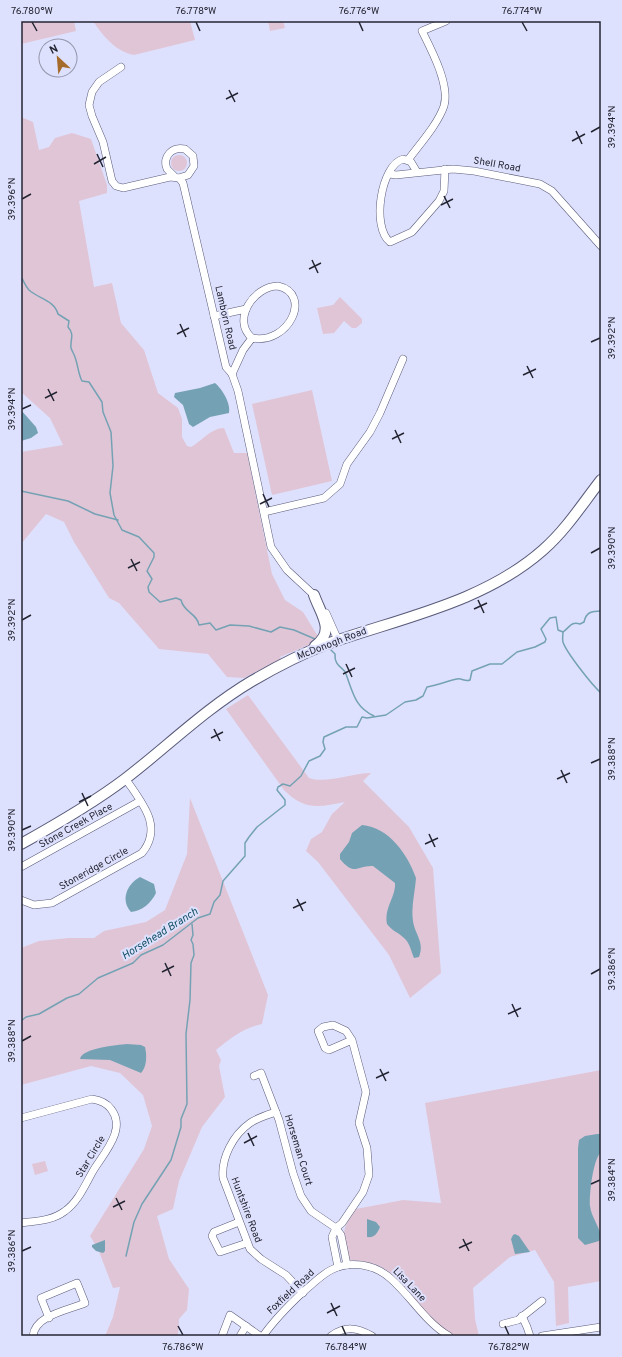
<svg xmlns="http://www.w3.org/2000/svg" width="622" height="1357" viewBox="0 0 622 1357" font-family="Overpass,sans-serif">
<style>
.green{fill:#e0c5d6}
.water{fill:#74a2b4}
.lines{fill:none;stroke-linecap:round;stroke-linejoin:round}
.stream{stroke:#74a2b4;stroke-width:1.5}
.street-casing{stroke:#595b7a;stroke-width:8}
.secondary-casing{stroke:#595b7a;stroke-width:12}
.street{stroke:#fff;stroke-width:7}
.secondary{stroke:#fff;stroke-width:10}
.ticks{fill:none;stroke:#242532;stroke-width:1.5}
.labels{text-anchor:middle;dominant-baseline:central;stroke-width:4;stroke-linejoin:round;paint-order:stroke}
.street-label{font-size:10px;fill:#242532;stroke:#dee1fd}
.water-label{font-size:11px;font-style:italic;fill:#115064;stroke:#dee1fd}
.neatline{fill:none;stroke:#242532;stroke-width:1.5}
.ticks-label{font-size:10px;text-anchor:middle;fill:#242532}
</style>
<rect width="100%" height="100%" fill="#dee1fd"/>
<!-- green -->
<g class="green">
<path d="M21,21H74L76,31L21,44Z"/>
<path d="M93,21H190L195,40L134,55C116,52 103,36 93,21Z"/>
<path d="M268,21H283L285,28L270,31Z"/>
<path d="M21,117L33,122L39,150L49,147L55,138L72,133L91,139L107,185V193L79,201L94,287L112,283L121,323L144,350L158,393L178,408L182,419V437L187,446L191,447C202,441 211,428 224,428L234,453H247L272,574L285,600L303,612L319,638L311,644L280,657L281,659L244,678L227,677L208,654L159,649L119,603L109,598L74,542L64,522L46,514L21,544V452L63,445L50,418L21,392Z"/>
<circle cx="179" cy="163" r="8"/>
<path d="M340,297L362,319V323L356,328H352L344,321L334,333L323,334L317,308L333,305Z"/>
<path d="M312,390L332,481L272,495L252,404Z"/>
<path d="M248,695L309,778C326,784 352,773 371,773L363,781L409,827L433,868L441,973L410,998L389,955L318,862L306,851L311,839L322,832L332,814L345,802C319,807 305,811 284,790L226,709Z"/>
<path d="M190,798L268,995L262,1024C243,1028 231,1038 216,1050L221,1060L219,1066L225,1097L202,1127L179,1181L173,1209L157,1216L169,1259L189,1289L187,1310L179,1319L178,1336H105L113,1317L120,1287L113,1288L98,1249L90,1236L144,1149L152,1126L143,1095L120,1073L91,1066L21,1085V948L39,941L69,938H94L104,931L146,922L165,910L187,854Z"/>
<path d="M601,1070V1281L568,1287L569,1323L556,1326L554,1282L535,1250L510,1257L473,1288L475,1319L479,1336C473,1336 464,1337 457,1336C438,1332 406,1289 392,1274C378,1263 366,1261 348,1260C343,1234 340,1231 356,1209L403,1200L441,1203L425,1103Z"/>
<path d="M45,1161L48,1171L35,1175L32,1164Z"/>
</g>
<!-- water -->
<g class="water">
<path d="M215,383C222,389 231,403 229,413L210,417L193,427L189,424L183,405L174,397L175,393L200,388Z"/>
<path d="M21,410L36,427L38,433L31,438L21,441Z"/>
<path d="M362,825C389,827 408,855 416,878C415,892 411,907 413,921C415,935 425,942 419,957L414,958C411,951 410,943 404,938C398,932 392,931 387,924C384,907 396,897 395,883L373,866C357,865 355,877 340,859V854L349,842L352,833Z"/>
<path d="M140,877L154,884L156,893C151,903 142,911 131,912C120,900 127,884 140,877Z"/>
<path d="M127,1044L141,1045L145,1047C147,1055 147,1067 141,1073L110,1060L80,1059C82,1048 117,1045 127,1044Z"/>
<path d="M597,1134H601V1152C593,1159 589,1195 590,1206C591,1216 599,1226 601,1236L599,1241L585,1245L578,1238V1148L579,1140L585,1136Z"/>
<path d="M367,1219L376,1222L380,1227C377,1234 374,1238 367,1237Z"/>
<path d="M515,1234L519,1236L530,1252L515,1254L511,1239L513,1235Z"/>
<path d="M105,1240V1251L103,1253L96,1251L92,1247V1245Z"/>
</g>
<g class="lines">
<!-- stream -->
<g class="stream">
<path d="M21,277C24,281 25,286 29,290C39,299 54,300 58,314L69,321L68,327C75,335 70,339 71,348C72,351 74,354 75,357C78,365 78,373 82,381L89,382L102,402L103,412L111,432L113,466L110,493L114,515L122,530L139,537L154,553V557L147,571L152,579L148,587L149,592L160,602L176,598L181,600C184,613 197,613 199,625L210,623L216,630L230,625L249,626L271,632L280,627L294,630L315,639"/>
<path d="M21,491L68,501L95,514L118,520"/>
<path d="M563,632C563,636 562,638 563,642C566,652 592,685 601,693"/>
<path d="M331,650L335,654C334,667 344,667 346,674C353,693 355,707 374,716"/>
<path d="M21,1021L26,1017L39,1014L67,998L79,994L98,978L133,963L141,955L163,945L198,918L210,914L214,902L220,895L223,881L245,856V843L249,837L257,827L285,805V800L277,790L278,787L283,784L290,786L301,776L309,761L320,756L325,749L323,742L324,737L346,727H357L362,717L367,718L386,715L405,702L416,700L423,696L427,687C439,685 447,681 457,679C462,678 465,682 470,680L472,671L490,664H502L517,652L535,647L545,642L546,639L541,629L550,618L556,617L558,630L563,632C570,627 571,621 580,624L584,622C586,612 592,611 601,611"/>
<path d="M126,1256L134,1222L142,1204L171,1160L181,1127V1119L187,1104L186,1034L190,1000L191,963L194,955L193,944L191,940L193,935L192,924"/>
</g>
<defs>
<g id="street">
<path d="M121,67L99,82L92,92L89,105L92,116L103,142L112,181L116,186L123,188L170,177L179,178L183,183L226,367L232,374L238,391L271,547L287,570L316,597"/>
<path d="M408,160C419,145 438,124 444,106C450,85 432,51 422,31L446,21"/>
<path d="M417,172L411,162L403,159C381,165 371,227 390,242L412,232L439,201L444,191L445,169"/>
<path d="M390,174L396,175L453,169L474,171L540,184L552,191L601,246"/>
<path d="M175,177L167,169C162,157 172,146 185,149L193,156L194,166L188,175L179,178"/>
<path d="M278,286C313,294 289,345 252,338C231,320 254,286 278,286Z"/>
<path d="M214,316L246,309"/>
<path d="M232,374L243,350L252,338"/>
<path d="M264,512L324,498L340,484L347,464L370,432L380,413L403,359"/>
<path d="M326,613L338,640"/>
<path d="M21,867L140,801"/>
<path d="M21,900L34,905L52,903L142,853C164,826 141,802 125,778"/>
<path d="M254,1076L261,1073L279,1120L293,1173L301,1196L311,1211L336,1228L341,1235L347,1265"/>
<path d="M276,1112C267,1115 257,1118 250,1123C233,1135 221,1158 223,1178L250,1249L261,1259L286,1275L303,1293"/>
<path d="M21,1118L92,1099C99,1100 106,1102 111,1109C127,1129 104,1153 93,1171C85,1185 78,1202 65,1211C52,1221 36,1221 21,1223"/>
<path d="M239,1222L214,1232L212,1236L220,1252L247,1243"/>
<path d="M338,1267L332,1237L336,1228L342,1223L363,1192L369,1175L367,1148L359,1123L366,1092L352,1040L346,1031L333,1025L323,1027L318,1031L325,1048L329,1050L352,1040"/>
<path d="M522,1316L527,1327L530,1336"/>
<path d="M503,1324L518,1320L542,1301"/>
<path d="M33,1336C35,1315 69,1310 85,1303L77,1283L41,1298L49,1318"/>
<path d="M222,1336L230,1315L260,1336"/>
<path d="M240,1336L246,1326"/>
<path d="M263,1336C275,1319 289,1305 304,1291C313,1284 321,1275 331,1270C350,1260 374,1264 390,1278C411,1296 425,1322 449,1336"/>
<path d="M331,1336C345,1326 357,1327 372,1336"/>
<path d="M542,1336L601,1327"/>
</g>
<g id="secondary">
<path d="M314,595C321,615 336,631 315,646"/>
<path d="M21,844C57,824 92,804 125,779C168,746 205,709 252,681C276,667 301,654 327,644C400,618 483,603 543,550C566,530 583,503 601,480"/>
</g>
</defs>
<!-- street casing -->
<use href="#street" class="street-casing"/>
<!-- secondary casing -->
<use href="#secondary" class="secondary-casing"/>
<!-- street -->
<use href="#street" class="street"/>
<!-- secondary -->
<use href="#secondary" class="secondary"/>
</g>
<!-- ticks -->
<path class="ticks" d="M32,22L37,31M196,22L200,31M359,22L363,31M522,22L527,31M229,90L235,102M226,99L238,93M576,131L582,144M591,132L600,127M572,141L585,134M97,154L103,167M94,164L106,157M444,196L450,208M22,199L31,194M441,205L453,199M312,260L318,273M309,269L321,263M180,324L186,337M177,334L189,328M591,342L600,338M527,366L533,378M523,375L536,369M48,389L54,401M45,398L57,392M22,409L31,405M395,430L401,443M392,439L404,433M263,494L269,507M260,504L272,498M591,553L600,548M131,559L137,571M128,568L140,562M478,600L484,613M474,609L487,603M22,620L31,615M346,664L352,677M343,674L355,668M214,729L220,741M211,738L223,732M591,763L600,759M561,770L567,783M557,779L570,773M82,793L88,806M79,802L91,796M22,830L31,826M429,834L435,847M425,844L438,838M297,899L303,911M293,908L306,902M165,963L171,976M162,972L174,966M591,974L600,969M512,1004L518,1017M508,1014L521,1008M22,1041L31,1036M380,1069L386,1081M376,1078L389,1072M248,1133L254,1146M244,1143L257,1136M591,1184L600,1180M116,1198L122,1210M113,1207L125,1201M463,1239L469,1251M459,1248L472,1242M22,1251L31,1247M331,1303L337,1316M327,1313L340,1306M178,1326L183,1335M342,1326L346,1335M505,1326L509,1335"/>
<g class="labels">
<!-- street labels -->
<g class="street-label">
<text transform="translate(497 165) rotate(10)">Shell Road</text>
<text transform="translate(225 318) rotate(77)">Lamborn Road</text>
<text transform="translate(332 644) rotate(-21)">McDonogh Road</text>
<text transform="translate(76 826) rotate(-29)">Stone Creek Place</text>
<text transform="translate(94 869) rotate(-29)">Stoneridge Circle</text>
<text transform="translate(298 1150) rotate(73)">Horseman Court</text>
<text transform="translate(91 1157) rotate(-59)">Star Circle</text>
<text transform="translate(246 1210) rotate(69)">Huntshire Road</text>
<text transform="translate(409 1285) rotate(46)">Lisa Lane</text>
<text transform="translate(291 1292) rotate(-43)">Foxfield Road</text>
</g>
<!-- water labels -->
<g class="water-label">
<text transform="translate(160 934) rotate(-32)">Horsehead Branch</text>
</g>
</g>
<!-- border -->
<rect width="622" height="1357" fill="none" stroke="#dee1fd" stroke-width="44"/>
<!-- north arrow -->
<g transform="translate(58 58) rotate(334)"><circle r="19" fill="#dee1fd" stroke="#9496ac"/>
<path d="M0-3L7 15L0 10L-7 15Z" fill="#a56b2a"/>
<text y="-6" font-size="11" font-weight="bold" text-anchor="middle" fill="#242532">N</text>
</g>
<rect x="22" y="22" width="578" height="1313" class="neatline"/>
<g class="ticks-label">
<text x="32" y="14">76.780°W</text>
<text x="196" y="14">76.778°W</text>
<text x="359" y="14">76.776°W</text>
<text x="522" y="14">76.774°W</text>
<text transform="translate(611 127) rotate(-90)" y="4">39.394°N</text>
<text transform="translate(11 199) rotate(-90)" y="4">39.396°N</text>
<text transform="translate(611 338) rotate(-90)" y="4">39.392°N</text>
<text transform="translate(11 409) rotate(-90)" y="4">39.394°N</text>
<text transform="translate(611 548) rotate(-90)" y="4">39.390°N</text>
<text transform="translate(11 620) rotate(-90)" y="4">39.392°N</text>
<text transform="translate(611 759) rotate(-90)" y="4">39.388°N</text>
<text transform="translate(11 830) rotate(-90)" y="4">39.390°N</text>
<text transform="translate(611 969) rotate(-90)" y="4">39.386°N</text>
<text transform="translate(11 1041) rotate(-90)" y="4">39.388°N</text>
<text transform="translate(611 1180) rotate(-90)" y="4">39.384°N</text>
<text transform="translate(11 1251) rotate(-90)" y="4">39.386°N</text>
<text x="183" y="1350">76.786°W</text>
<text x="346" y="1350">76.784°W</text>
<text x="509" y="1350">76.782°W</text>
</g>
</svg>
